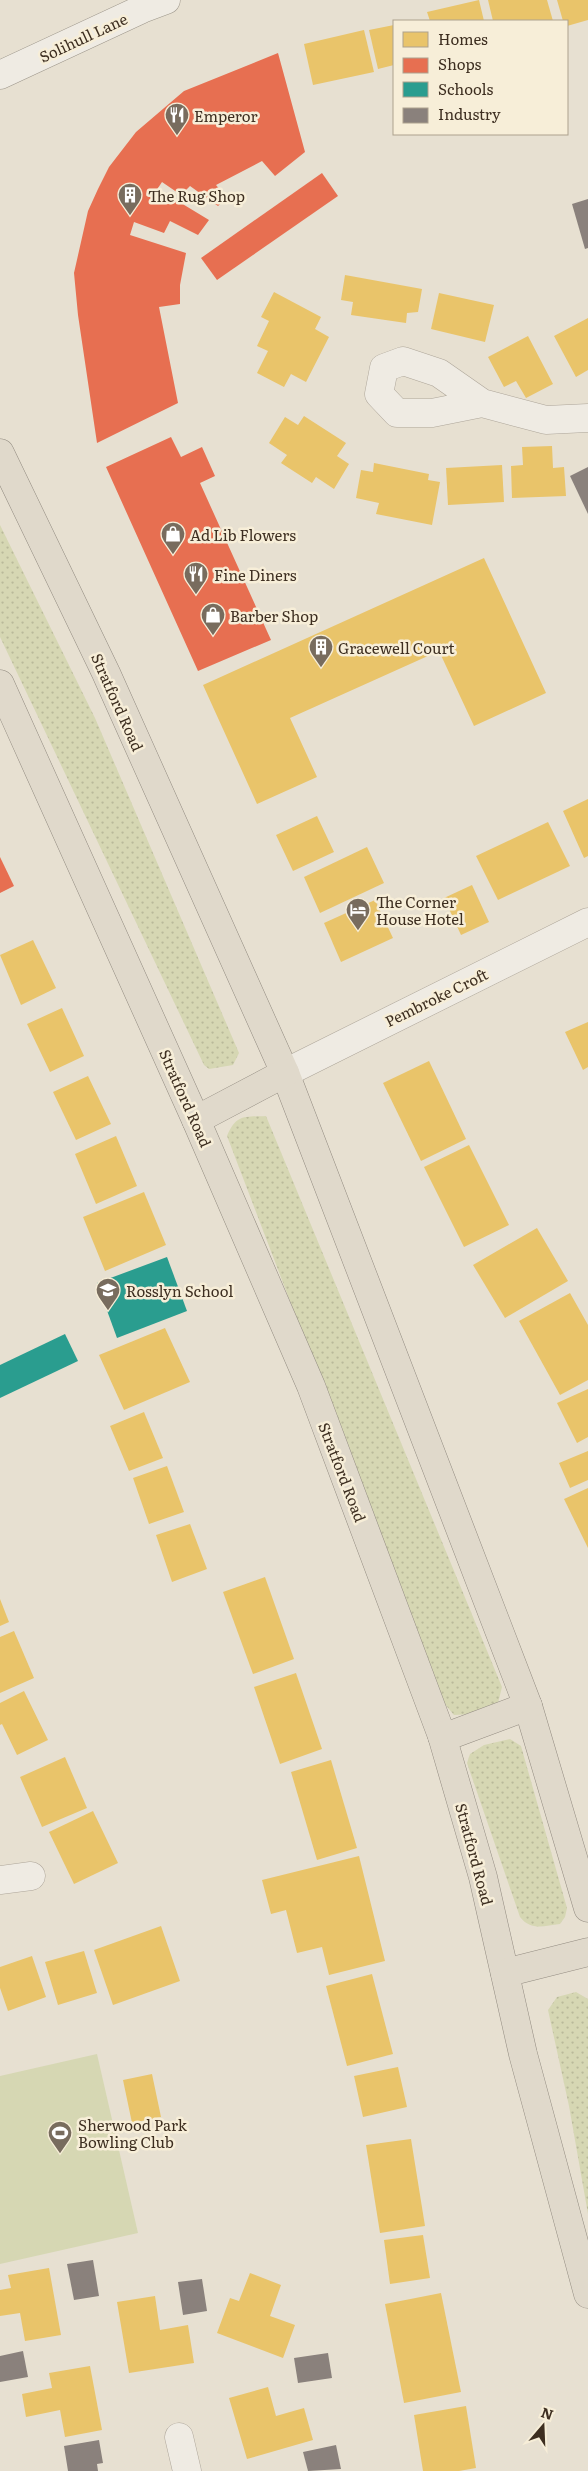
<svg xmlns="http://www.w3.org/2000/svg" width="588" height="2471" viewBox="0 0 588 2471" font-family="Literata,serif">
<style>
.grass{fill:url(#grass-dots)}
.garden{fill:#d6d7b3}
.homes{fill:#e9c46a}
.shops{fill:#e76f51}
.schools{fill:#2a9d8f}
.industry{fill:#8a817c}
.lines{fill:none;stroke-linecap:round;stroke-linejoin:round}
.minor-casing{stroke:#ada599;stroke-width:29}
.secondary-casing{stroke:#9c958a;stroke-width:29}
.trunk-casing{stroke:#928b80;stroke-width:29}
.minor{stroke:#efebe3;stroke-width:28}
.secondary{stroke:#efebe3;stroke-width:28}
.trunk{stroke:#e0d9cb;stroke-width:28}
.labels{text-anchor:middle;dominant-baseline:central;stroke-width:5;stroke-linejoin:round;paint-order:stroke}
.street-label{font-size:15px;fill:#3d2e20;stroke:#f7eed8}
.poi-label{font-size:15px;fill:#3d2e20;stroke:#f7eed8;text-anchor:start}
</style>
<defs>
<pattern id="grass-dots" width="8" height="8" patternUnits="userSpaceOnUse" patternTransform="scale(1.25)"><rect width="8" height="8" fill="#d6d7b3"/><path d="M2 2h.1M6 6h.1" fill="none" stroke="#b9b99a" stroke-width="1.8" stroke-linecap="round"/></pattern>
</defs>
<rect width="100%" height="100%" fill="#e7e0d1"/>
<!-- grass -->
<g class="grass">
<path d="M0,525L95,718L239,1053L233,1065L209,1069L204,1065L0,637Z"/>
<path d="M266,1116L502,1687L498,1703L474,1714L454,1715L443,1702L227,1136C236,1114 245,1117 266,1116Z"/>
<path d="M510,1739L521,1746L567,1908L565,1917L560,1924C544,1926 531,1931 520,1917L467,1763L470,1754L484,1745Z"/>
<path d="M576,1992L588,1999V2214L569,2106L548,2010L557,1997Z"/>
</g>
<!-- garden -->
<path class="garden" d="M97,2054L138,2233L0,2264V2076Z"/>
<!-- homes -->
<g class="homes">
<path d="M479,0L484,21H430L427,12Z"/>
<path d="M488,0H547L553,21H493Z"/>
<path d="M557,0H588V20L567,26V21H563Z"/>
<path d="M394,25V65L378,69L369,30Z"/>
<path d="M364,30L374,72L313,85L304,44Z"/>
<path d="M345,275L422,289L418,312L407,313L406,323L351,315L353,302L341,300Z"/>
<path d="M274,292L321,317L315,329L329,337L306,382L291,374L284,387L257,373L268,351L257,346L269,321L261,317Z"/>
<path d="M439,293L494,305L485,342L431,329Z"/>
<path d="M588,318V370L576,377L554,336Z"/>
<path d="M528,336L553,384L526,398L516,381L504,387L488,357Z"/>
<path d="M304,416L346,443L337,456L349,464L334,489L316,477L312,483L281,463L287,455L269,443L285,417L298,425Z"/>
<path d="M552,446L553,468L564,467L566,496L512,498L511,466L523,465L522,447Z"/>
<path d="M374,463L429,474L428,480L440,482L432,525L376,514L379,503L356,498L361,470L373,472Z"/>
<path d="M502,465L504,502L448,505L446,468Z"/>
<path d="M484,558L546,693L474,726L439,651L290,718L317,777L257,804L203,685Z"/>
<path d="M588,799V856L584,858L563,811Z"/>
<path d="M317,816L334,852L293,871L276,835Z"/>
<path d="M548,822L570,866L498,900L476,856Z"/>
<path d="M367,847L384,883L320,913L304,877Z"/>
<path d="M472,885L489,922L461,935L444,898Z"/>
<path d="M375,900L393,938L341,962L324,923Z"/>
<path d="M33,940L56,988L21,1005L0,955Z"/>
<path d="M62,1008L84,1056L50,1072L27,1024Z"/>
<path d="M588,1022V1067L583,1070L565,1032Z"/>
<path d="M429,1061L466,1139L421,1161L383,1083Z"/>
<path d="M88,1076L111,1124L76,1140L53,1092Z"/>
<path d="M116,1136L137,1186L96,1204L75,1154Z"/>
<path d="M469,1145L509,1225L464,1247L424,1167Z"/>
<path d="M144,1192L166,1245L105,1271L83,1217Z"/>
<path d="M537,1228L568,1281L505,1318L473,1265Z"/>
<path d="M570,1293L588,1325V1380L560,1395L519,1321Z"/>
<path d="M165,1328L190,1382L124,1410L99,1355Z"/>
<path d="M588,1389V1437L577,1443L557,1403Z"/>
<path d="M144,1412L163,1458L129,1471L110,1426Z"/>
<path d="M588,1451V1480L570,1488L559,1463Z"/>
<path d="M167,1466L184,1512L149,1524L133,1478Z"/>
<path d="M588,1488V1548L564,1499Z"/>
<path d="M190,1524L207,1569L172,1582L156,1535Z"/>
<path d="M265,1577L294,1659L253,1674L223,1592Z"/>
<path d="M0,1599L9,1622L0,1626Z"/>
<path d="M14,1631L34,1678L0,1693V1637Z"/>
<path d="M296,1673L322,1749L280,1764L254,1687Z"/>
<path d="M24,1691L48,1740L17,1755L2,1724L0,1725V1703Z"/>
<path d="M65,1757L87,1808L42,1827L20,1777Z"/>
<path d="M331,1760L357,1848L317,1860L291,1772Z"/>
<path d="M93,1811L118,1863L74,1884L49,1832Z"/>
<path d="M359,1856L385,1961L329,1975L322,1947L297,1953L286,1910L271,1914L262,1880Z"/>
<path d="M161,1926L180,1981L113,2005L94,1950Z"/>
<path d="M84,1951L97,1993L58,2005L45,1962Z"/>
<path d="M32,1956L46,1997L8,2011L0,1988V1967Z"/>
<path d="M372,1974L393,2054L347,2066L326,1986Z"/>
<path d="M398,2067L407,2107L363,2117L354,2076Z"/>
<path d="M152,2074L161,2117L132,2123L123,2080Z"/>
<path d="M411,2139L425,2226L380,2233L366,2145Z"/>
<path d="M423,2235L430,2278L390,2284L384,2240Z"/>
<path d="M49,2268L61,2335L25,2341L20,2313L0,2316V2290L11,2288L8,2275Z"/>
<path d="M250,2273L281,2285L270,2316L295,2325L283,2358L217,2333L230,2298L239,2301Z"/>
<path d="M441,2293L461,2392L404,2403L385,2304Z"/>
<path d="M155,2296L160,2330L188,2325L194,2363L129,2373L117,2302Z"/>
<path d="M90,2366L102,2430L65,2437L60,2410L26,2417L22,2394L52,2388L49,2373Z"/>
<path d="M268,2387L276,2416L304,2408L313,2440L247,2459L229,2398Z"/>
<path d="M466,2406L476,2468L459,2471H423L414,2415Z"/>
</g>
<!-- shops -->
<g class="shops">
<path d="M278,53L305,152L275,176L262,161L216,185L227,198L218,206L190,186L181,195L162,182L158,188L155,193L174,203L176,200L209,220L198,235L170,221L164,233L134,222L130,235L186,253L180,285V304L159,307L178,403L97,443L78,315L74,273L88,211L98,189L109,167L136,132L184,91Z"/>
<path d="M322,173L338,196L217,280L201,258Z"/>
<path d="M171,437L181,457L202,447L215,476L200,483L271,640L198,671L106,467Z"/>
<path d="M0,857L14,886L0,893Z"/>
</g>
<!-- schools -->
<g class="schools">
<path d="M167,1257L187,1311L117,1338L97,1283Z"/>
<path d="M65,1334L78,1361L0,1398V1365Z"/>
</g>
<!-- industry -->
<g class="industry">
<path d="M588,199V248L585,249L572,204Z"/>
<path d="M588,467V514L570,476Z"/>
<path d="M93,2260L99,2296L74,2300L67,2264Z"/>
<path d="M202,2279L207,2311L183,2315L178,2282Z"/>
<path d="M23,2351L28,2377L0,2382V2356Z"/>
<path d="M328,2353L332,2378L298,2383L294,2358Z"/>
<path d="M99,2440L103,2463L97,2464L98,2471H68L64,2446Z"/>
<path d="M336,2445L341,2469L308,2471L303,2452Z"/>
</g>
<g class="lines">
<defs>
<g id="minor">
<path d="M482,403L432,413H397L379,394L384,368L403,361L439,373L482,403L546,420L588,418"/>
<path d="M285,1073L588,922"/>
<path d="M0,1880L31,1876"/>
<path d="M179,2437L187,2471"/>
</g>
<path id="secondary" d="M0,75L142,9L166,0"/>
<g id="trunk">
<path d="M0,453L106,673L285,1073L528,1706L588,1908"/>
<path d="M0,684L196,1120L311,1386L442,1736L483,1877L523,2054L588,2294"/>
<path d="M196,1120L285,1073"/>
<path d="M442,1736L456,1733L528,1706"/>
<path d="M505,1973L588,1952"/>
</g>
</defs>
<!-- minor casing -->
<use href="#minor" class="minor-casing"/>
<!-- secondary casing -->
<use href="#secondary" class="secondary-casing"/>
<!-- trunk casing -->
<use href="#trunk" class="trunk-casing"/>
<!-- minor -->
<use href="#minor" class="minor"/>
<!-- secondary -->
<use href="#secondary" class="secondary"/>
<!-- trunk -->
<use href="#trunk" class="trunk"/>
</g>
<!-- icons -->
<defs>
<symbol id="restaurant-pin" viewBox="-11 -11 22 30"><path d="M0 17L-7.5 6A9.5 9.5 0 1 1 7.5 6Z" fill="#786c5e" stroke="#f7eed8"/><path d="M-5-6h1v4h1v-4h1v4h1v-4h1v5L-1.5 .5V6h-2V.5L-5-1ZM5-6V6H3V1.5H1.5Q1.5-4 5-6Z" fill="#fff"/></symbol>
<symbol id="building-pin" viewBox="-11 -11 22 30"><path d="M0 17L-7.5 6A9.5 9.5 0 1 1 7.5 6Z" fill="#786c5e" stroke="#f7eed8"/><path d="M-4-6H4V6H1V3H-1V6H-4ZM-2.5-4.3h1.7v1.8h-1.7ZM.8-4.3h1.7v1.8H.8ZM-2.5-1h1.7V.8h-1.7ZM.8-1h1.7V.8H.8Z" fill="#fff"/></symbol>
<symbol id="shop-pin" viewBox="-11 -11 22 30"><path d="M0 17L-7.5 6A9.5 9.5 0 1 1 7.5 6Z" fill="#786c5e" stroke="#f7eed8"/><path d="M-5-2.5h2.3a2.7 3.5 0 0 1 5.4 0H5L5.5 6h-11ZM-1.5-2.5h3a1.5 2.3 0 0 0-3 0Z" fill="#fff"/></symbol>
<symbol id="hotel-pin" viewBox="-11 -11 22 30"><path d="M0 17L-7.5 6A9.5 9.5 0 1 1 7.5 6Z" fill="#786c5e" stroke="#f7eed8"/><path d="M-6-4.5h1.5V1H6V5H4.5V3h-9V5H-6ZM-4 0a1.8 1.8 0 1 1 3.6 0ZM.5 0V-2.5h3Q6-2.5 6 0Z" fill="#fff"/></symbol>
<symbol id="school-pin" viewBox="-11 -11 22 30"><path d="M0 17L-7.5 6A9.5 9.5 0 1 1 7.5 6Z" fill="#786c5e" stroke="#f7eed8"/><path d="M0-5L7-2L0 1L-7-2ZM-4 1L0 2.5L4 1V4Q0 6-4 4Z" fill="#fff"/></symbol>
<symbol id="stadium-pin" viewBox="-11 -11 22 30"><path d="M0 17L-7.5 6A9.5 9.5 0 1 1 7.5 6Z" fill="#786c5e" stroke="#f7eed8"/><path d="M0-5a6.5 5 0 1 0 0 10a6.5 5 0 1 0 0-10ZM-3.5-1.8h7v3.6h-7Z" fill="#fff"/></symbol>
</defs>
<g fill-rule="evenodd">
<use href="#restaurant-pin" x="163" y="101" width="28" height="38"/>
<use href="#building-pin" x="116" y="181" width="28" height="38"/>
<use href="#shop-pin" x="159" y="520" width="28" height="38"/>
<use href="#restaurant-pin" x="182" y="560" width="28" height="38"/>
<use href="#shop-pin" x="199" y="601" width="28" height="38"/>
<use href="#building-pin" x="307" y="633" width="28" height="38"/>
<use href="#hotel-pin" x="344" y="896" width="28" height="38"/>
<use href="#school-pin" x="94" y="1276" width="28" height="38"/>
<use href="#stadium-pin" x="46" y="2119" width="28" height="38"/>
</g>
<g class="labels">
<!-- street labels -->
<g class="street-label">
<text transform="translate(83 37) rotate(-25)">Solihull Lane</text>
<text transform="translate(118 702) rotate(66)">Stratford Road</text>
<text transform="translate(436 997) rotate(-26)">Pembroke Croft</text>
<text transform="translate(186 1098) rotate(66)">Stratford Road</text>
<text transform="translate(343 1472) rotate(69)">Stratford Road</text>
<text transform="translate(475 1854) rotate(75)">Stratford Road</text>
</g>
<!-- poi labels -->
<g class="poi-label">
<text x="194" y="115">Emperor</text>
<text x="148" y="195">The Rug Shop</text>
<text x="190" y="534">Ad Lib Flowers</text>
<text x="214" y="574">Fine Diners</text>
<text x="230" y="615">Barber Shop</text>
<text x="338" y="647">Gracewell Court</text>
<text x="376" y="901">The Corner<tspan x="376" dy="17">House Hotel</tspan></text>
<text x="126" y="1290">Rosslyn School</text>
<text x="78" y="2124">Sherwood Park<tspan x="78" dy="17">Bowling Club</tspan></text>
</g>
</g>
<!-- legend -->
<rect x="393" y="20" width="175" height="115" fill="#f7eed8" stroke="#ada18e"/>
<rect x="403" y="32" width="25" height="15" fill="#e9c46a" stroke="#ada18e"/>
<text x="438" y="45" font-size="15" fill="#3d2e20">Homes</text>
<rect x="403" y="58" width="25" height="15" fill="#e76f51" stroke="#ada18e"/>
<text x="438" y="70" font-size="15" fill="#3d2e20">Shops</text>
<rect x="403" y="82" width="25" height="15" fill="#2a9d8f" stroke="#ada18e"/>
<text x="438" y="95" font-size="15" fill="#3d2e20">Schools</text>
<rect x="403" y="108" width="25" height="15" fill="#8a817c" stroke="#ada18e"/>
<text x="438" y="120" font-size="15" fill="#3d2e20">Industry</text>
<!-- north arrow -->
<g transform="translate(543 2426) rotate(19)" stroke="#f7eed8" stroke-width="4" paint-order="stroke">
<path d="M0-4L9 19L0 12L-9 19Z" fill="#3d2e20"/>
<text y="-8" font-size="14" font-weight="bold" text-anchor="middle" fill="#3d2e20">N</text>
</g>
</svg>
